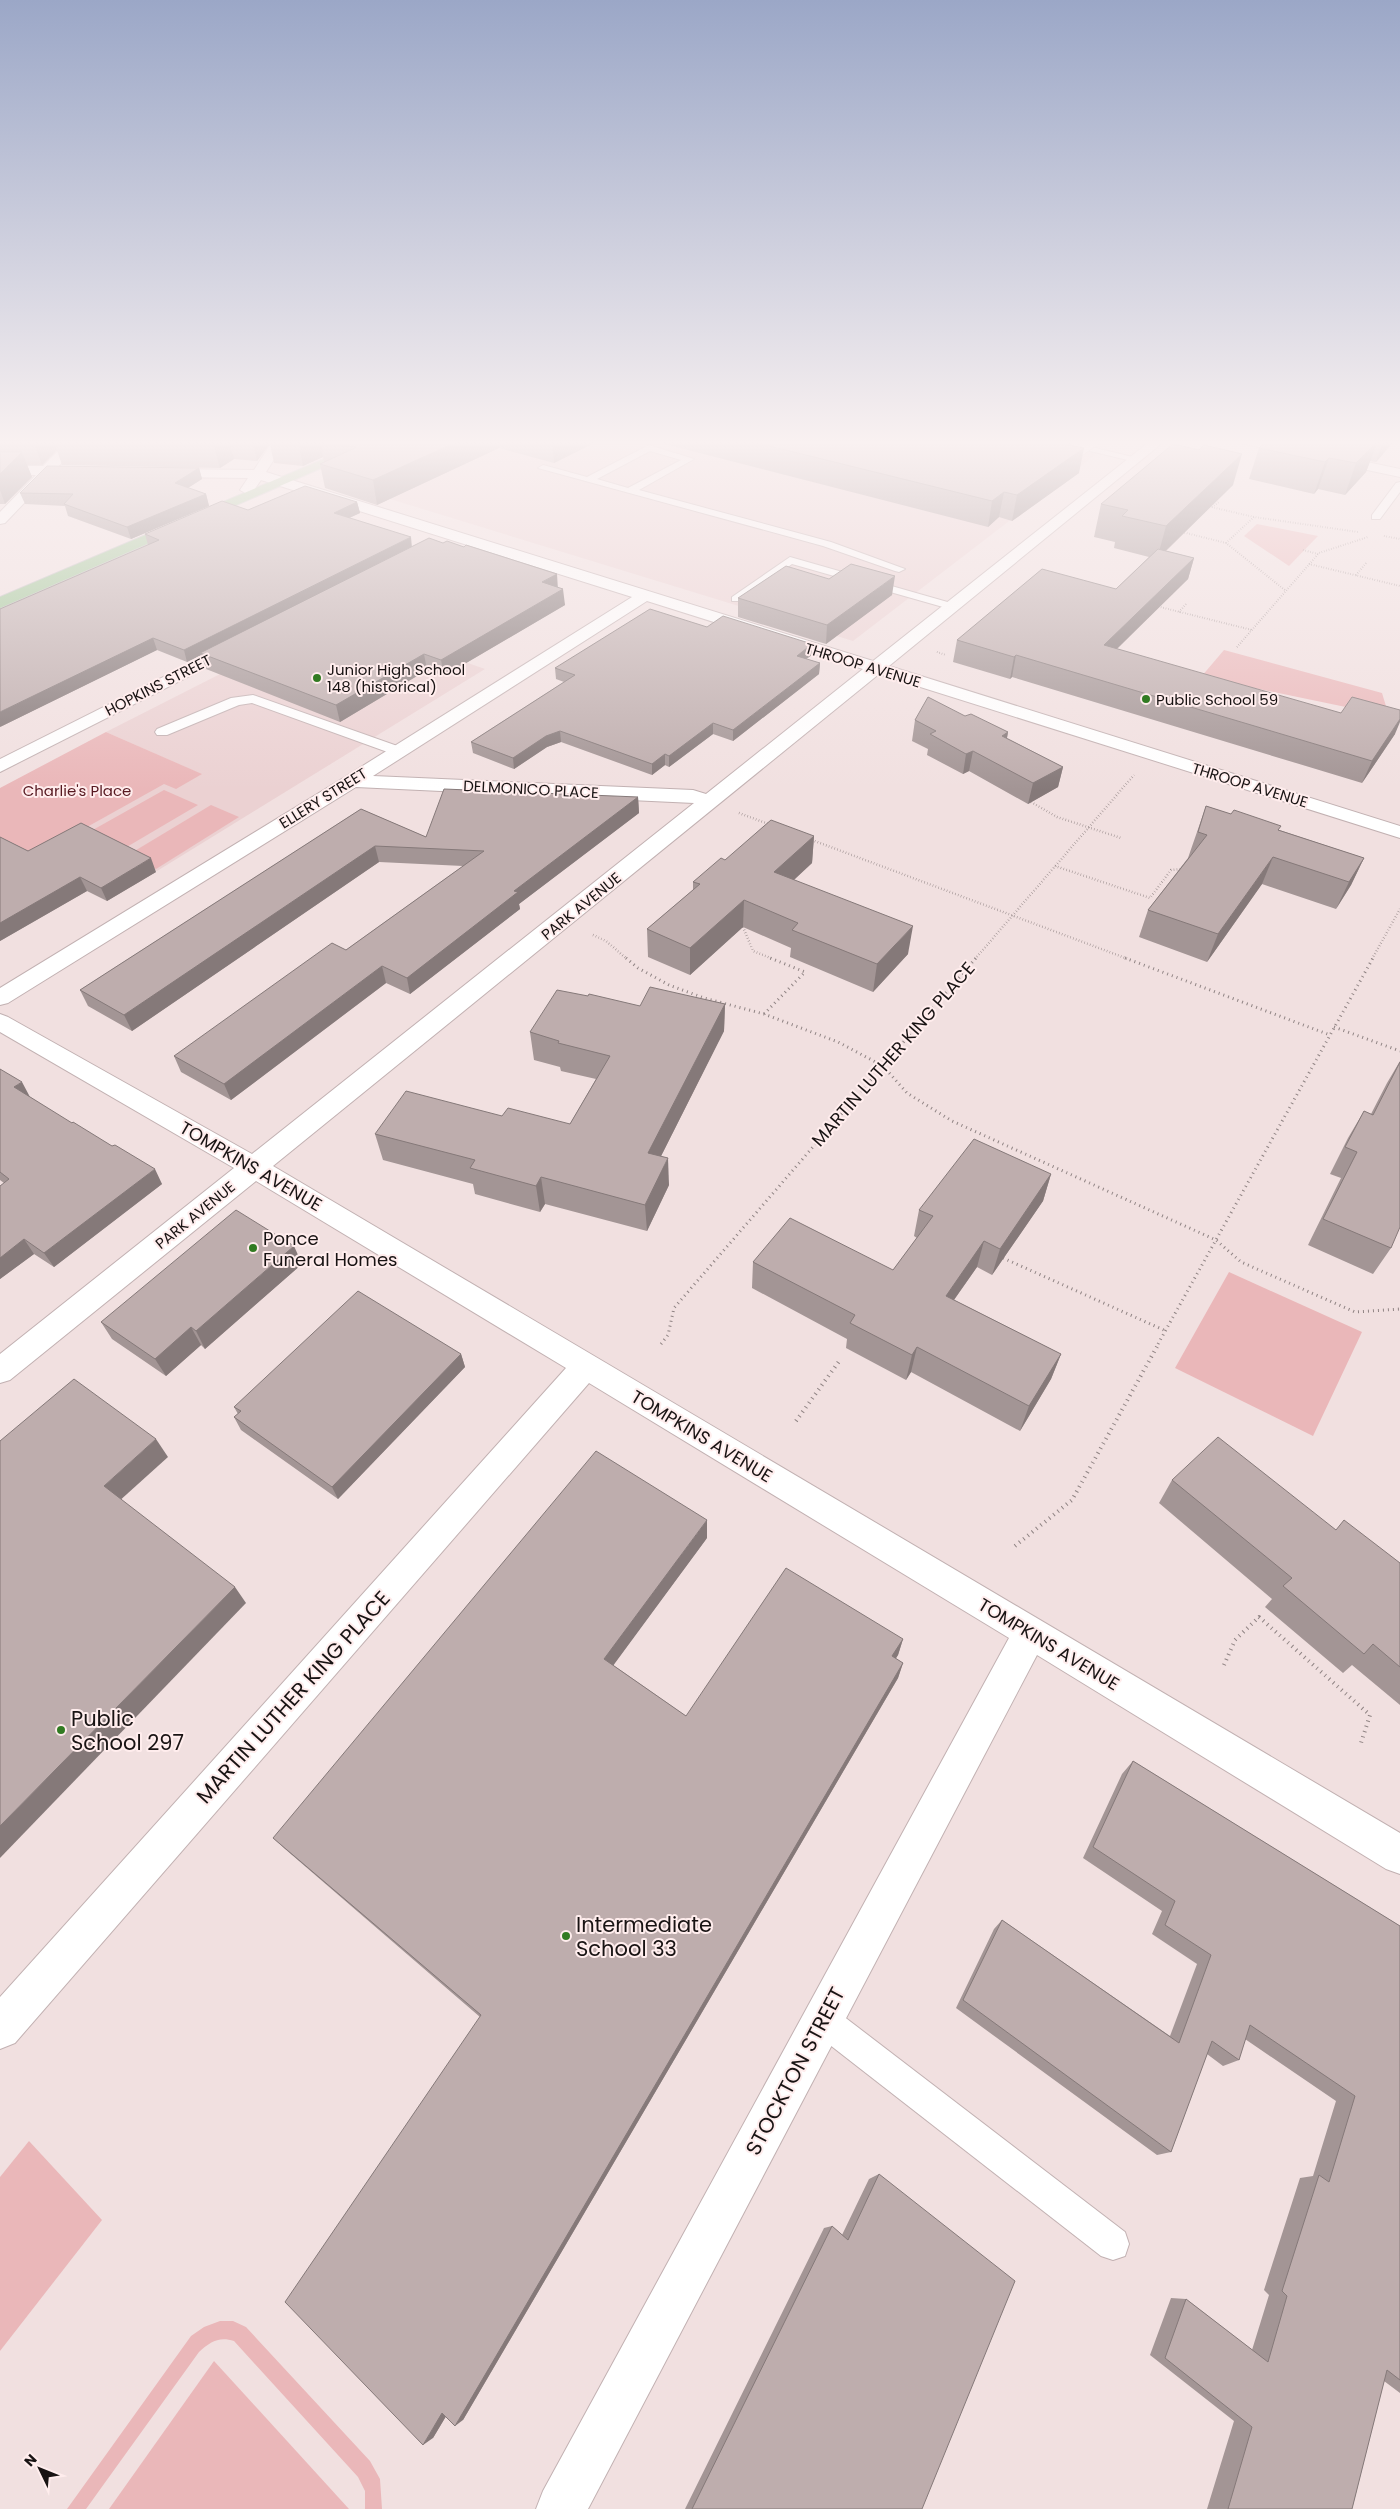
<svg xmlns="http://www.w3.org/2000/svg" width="1400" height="2509" viewBox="0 0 1400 2509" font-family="Poppins,sans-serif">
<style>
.built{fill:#ebd1d2}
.green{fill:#eab7b9}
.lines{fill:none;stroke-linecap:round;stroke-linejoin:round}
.lane-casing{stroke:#c2b1b2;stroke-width:2}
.street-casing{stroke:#c2b1b2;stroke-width:2}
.primary-casing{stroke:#c3c2c2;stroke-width:2}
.path-far3{stroke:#908484;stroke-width:2;stroke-dasharray:0.5 2;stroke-linecap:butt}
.path-far2{stroke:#908484;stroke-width:2.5;stroke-dasharray:0.5 2.5;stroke-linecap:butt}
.path-far1{stroke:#908484;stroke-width:3;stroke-dasharray:1 4;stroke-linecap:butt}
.path{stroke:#908484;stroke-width:4;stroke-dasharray:1 4.5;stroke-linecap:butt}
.lane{fill:#fff;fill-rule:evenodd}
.street{fill:#fff;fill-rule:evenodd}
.primary{fill:#9bc593;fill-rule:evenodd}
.lane-bridge-casing{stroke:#c2b1b2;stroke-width:12;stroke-linecap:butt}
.lane-bridge{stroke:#fff;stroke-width:11}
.wall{fill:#a39595}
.shaded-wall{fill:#857979}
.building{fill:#beadad;stroke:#857979}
.poi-dot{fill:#317b22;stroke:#ffeded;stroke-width:2}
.labels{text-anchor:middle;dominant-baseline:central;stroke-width:4;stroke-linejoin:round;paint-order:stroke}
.far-street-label{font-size:15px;fill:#181313;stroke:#ffeded}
.far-poi-label{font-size:15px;fill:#181313;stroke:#ffeded;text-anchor:start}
.far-park-label{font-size:15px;fill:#571921;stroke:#ffeded}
.street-label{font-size:18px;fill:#181313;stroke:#ffeded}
.poi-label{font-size:18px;fill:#181313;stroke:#ffeded;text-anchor:start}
.near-street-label{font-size:21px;fill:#181313;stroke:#ffeded}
.near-poi-label{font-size:21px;fill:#181313;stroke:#ffeded;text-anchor:start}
</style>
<rect width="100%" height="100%" fill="#f1e0e0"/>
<!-- built -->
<g class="built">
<path d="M420,439H1116L853,641L328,480Z"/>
<path d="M334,616L485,669L157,871L80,831L164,783L201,774L106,732Z"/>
</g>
<!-- green -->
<g class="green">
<path d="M1257,524L1318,536L1289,566L1244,536Z"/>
<path d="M1224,650L1382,693L1389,716L1201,677Z"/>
<path d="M106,732L202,774L176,789L164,784L80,831L25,856L0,844V788Z"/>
<path d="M164,790L198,805L125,848L91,831Z"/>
<path d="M211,805L239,817L156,869L128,855Z"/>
<path d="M1229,1272L1362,1332L1313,1436L1175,1368Z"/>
<path d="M29,2141L102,2220L0,2351V2177Z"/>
<path d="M220,2321H233L246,2327L370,2461L380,2479L382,2509H365V2491L358,2477L234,2341C219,2336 210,2342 199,2352L86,2509H67L191,2336L204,2327Z"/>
<path d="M214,2361L349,2509H109Z"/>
</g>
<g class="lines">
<defs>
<g id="lane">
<path d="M1040,439H1058L1141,459L1136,462Z"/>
<path d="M649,445L694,459L639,490L831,542L905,569L899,572L895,571L823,546L538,468L543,465L587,477ZM650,451L681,460L628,488L597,479Z"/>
<path d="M1400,482V492L1380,519H1372V515L1396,483Z"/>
<path d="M790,557L958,605L960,607L954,610L950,609L792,564L740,601H732V597Z"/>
<path d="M253,695L403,748L405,751L403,754H393L252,703L239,705L167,735H157L155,732L157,729L231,698Z"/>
<path d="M823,2005L834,2009L1125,2232L1129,2244L1125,2256L1113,2260L1101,2256L812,2031L808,2020L812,2009Z"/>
</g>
<g id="street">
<path d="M70,439H83L58,467L83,468L85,471L83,474L51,475L5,523L0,524V512L36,475L0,474V466H43Z"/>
<path d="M274,439H287L266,472L873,661L1153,439H1167L889,666L1400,826V838L879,674L273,1166L1400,1833V1874L1386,1869L1037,1655L588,2509H536L543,2491L1009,1638L589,1383L15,2043L0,2049V1997L566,1368L256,1181L10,1380L0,1383V1354L234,1168L0,1032V1014L8,1017L252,1154L694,803L356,787L8,1003L0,1005V988L345,777L632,597L261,480L252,493L247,494L240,490L248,478L164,477L157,473L164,469L254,470ZM647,601L863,669L706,794L693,790L373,776Z"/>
<path d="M1235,439H1260L1400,469V477L1241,443Z"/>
<path d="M235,641L241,642L243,646L241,650L0,772V759Z"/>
</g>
<path id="primary" d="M371,439H388L0,608V597Z"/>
</defs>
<!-- lane casing -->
<use href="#lane" class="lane-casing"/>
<!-- street casing -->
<use href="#street" class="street-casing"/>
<!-- primary casing -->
<use href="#primary" class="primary-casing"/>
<!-- path-far3 -->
<g class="path-far3">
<path d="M1207,506L1254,517L1358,532"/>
<path d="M1212,507L1219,502"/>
<path d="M1182,532L1226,543L1286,591"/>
<path d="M1384,536L1400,539"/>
<path d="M1226,543L1254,517"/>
<path d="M1303,550L1318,554"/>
<path d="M1309,564L1400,586"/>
<path d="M1356,575L1367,562"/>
<path d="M1156,606L1252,630"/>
<path d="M1179,612L1186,604"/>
<path d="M1237,647L1319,553L1368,537"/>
<path d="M937,652L946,655"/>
</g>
<!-- path-far2 -->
<g class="path-far2">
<path d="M1031,802L1057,817L1121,838"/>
<path d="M739,813L771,825"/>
<path d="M812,840L1128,959"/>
<path d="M1055,866L1150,898L1171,870L1183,869"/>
<path d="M743,927L753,951L773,959"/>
<path d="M593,935L606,941L627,959"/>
<path d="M975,959L1134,775"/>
<path d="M1372,959L1400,909"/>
</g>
<!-- path-far1 -->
<g class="path-far1">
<path d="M626,958L638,968L669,985L704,998L764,1014L838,1042L883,1066L907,1093L952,1121L1216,1240L1241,1262L1355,1312L1400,1309"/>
<path d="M1125,958L1330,1035"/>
<path d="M764,1014L805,972L770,958"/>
<path d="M1334,1027L1400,1051"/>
<path d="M1003,1258L1166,1331"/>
<path d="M661,1344L668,1335L674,1308L976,958"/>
<path d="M1158,1344L1373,958"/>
</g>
<!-- path -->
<g class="path">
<path d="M796,1421L840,1360"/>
<path d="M1015,1546L1072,1500L1159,1343"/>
<path d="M1224,1665L1235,1640L1259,1617L1370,1715L1361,1743"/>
</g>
<!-- lane -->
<use href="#lane" class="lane"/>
<!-- street -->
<use href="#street" class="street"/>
<!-- primary -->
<use href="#primary" class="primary"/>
<defs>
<path id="lane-bridge" d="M1067,459L1096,439"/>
</defs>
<!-- lane-bridge casing -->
<use href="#lane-bridge" class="lane-bridge-casing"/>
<!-- lane-bridge -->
<use href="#lane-bridge" class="lane-bridge"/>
</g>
<!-- wall -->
<g class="wall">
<path d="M0,439H602L554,463L499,448L377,505L325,488L320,464L324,462L323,457L303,466L274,463L270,444L257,461L234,459L220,468L62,465L57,450L42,465H27L32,477L5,504H0Z"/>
<path d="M645,439H1066L1071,445L1079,473L1012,521L999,517L988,527Z"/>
<path d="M1268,439H1396L1376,462L1370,461L1366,472L1345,495L1318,489L1314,494L1249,479L1259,448Z"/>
<path d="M199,468L202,479L188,488L206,494L209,506L131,539L68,516L65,506L25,504L20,493Z"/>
<path d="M1233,485L1166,551L1194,558L1188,579L1117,649L1395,734L1362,783L1012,677L1010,679L953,662L957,640L1116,589L1149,557L1114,548L1115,542L1094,537L1101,504Z"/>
<path d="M357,502L360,513L349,518L412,547L558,587L565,605L444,676L427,670L340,722L206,669L201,655L187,662L157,650L0,727L148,545L145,534L248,510Z"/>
<path d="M829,579L892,595L826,644L738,617V598Z"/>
<path d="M707,627L812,644V655L806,659L820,663L819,674L733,741L713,734L669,767L665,765L652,775L561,742L547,747L514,769L473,753L471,742L564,682L556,679L555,668Z"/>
<path d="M965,716L1008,732L1007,738L1063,767L1058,787L1028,804L969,771L963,774L927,755L928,749L912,741L915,720Z"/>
<path d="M638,797L639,813L519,904L520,909L410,994L386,983L231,1100L181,1072L174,1056L346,950L463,866L379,862L132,1031L88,1006L80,990L361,809L426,837Z"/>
<path d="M1206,806L1364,858L1351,885L1336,909L1262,884L1207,962L1139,937L1148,910L1188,858Z"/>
<path d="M814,836L812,863L794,880L908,954L873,992L790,957L791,948L743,927L690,975L648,957L647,929L693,890V882L725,860Z"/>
<path d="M0,837L28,851L156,872L107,901L87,891L0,941Z"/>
<path d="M725,1004L724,1031L661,1156L669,1185L647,1231L545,1204L540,1212L475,1194L473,1184L383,1160L375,1134L570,1124L596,1079L561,1071L560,1067L534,1060L530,1032L640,1006Z"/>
<path d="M1400,1061L1391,1248L1373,1274L1308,1245L1341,1178L1330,1174L1348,1138L1364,1111L1371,1114L1387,1083Z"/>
<path d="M0,1069L30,1097L162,1184L54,1267L34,1254L0,1279L4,1183L0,1180Z"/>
<path d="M1051,1174L1043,1201L992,1275L977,1267L954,1300L1061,1354L1051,1379L1020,1431L911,1372L906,1380L846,1348L847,1339L752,1288L753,1262L893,1270L917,1238L914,1236L919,1210Z"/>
<path d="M302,1264L205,1349L201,1345L166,1376L112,1339L101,1322Z"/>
<path d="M461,1354L465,1367L338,1499L241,1430L234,1417L238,1414L234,1407Z"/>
<path d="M1172,1480L1336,1530L1400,1563V1705L1352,1665L1343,1673L1265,1607L1272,1599L1159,1503Z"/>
<path d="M707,1538L613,1665L686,1716L903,1639L898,1655L895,1658L903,1663L898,1678L463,2420L446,2416L433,2438L480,2017L285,1849L273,1838Z"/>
<path d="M1133,1761L1400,1926V2393L1384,2381L1352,2509H1207L1234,2421L1150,2355L1171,2298L1186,2299L1252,2350L1269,2295L1264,2290L1300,2178L1313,2176L1336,2101L1245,2039L1239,2060L1223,2066L1207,2054L1171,2152L1157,2155L956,2008L994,1929L1002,1920L1170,2036L1197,1964L1152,1934L1162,1911L1083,1858L1122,1774Z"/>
<path d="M879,2174L922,2509H685L824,2228L832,2226L842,2235L869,2179Z"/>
</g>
<!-- shaded-wall -->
<g class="shaded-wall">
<path d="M35,439H68L54,441L57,450L42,465L33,441Z"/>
<path d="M220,439H229L234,459L220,468L213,443Z"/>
<path d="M252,439H268L270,444L257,461Z"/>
<path d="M304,439H366L321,444L323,457L303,466L298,441Z"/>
<path d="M463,439H498L499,448L377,505L373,480Z"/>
<path d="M552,439H602L554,463Z"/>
<path d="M1384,439H1396L1376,462Z"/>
<path d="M1378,441L1366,472L1345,495L1356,463Z"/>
<path d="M1072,442L1068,459L1084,448L1079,473L1012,521L1017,495Z"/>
<path d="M22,452L32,477L5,504L0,490V474Z"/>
<path d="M1242,454L1233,485L1157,559L1166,526Z"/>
<path d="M1329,458L1318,489L1314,494L1325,462Z"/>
<path d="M199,468L202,479L178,494L175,483Z"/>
<path d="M1004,492L999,517L988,527L992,501Z"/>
<path d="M206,494L209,506L131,539L127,527Z"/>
<path d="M357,502L360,513L336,524L334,513Z"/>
<path d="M411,537L412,548L200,653L201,655L187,662L184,650Z"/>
<path d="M1194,558L1188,579L1098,667L1104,645Z"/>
<path d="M557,574L558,590L542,582Z"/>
<path d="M895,576L892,595L826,644L827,625Z"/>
<path d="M563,589L565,605L444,676L441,660Z"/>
<path d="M153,638L157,650L0,727V712Z"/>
<path d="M812,644V655L796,666L797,656Z"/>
<path d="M424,654L427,670L340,722L336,705Z"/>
<path d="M1016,655L1012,677L1010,679L1014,657Z"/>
<path d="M820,663L819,674L733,741V730Z"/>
<path d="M1400,719V722L1395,734L1362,783L1372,761Z"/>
<path d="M713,723V734L669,767V756Z"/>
<path d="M560,731L561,742L547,747L514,769L513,758L546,736Z"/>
<path d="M1008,732L1004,753L1002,736Z"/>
<path d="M973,751L969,771L963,774L966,754Z"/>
<path d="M665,754V765L652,775V764Z"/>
<path d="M1063,767L1058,787L1028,804L1033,783Z"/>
<path d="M638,797L639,813L519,904L520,909L410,994L407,978L514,891Z"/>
<path d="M814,836L812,863L773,899L774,872Z"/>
<path d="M375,846L379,862L132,1031L124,1015Z"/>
<path d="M1273,857L1262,884L1207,962L1218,934Z"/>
<path d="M151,858L156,872L107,901L101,888Z"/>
<path d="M1364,858L1351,885L1336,909L1349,882Z"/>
<path d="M80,877L87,891L0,941V923Z"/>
<path d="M744,900L743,927L690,975V948Z"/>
<path d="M913,926L908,954L873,992L877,964Z"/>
<path d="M382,966L386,983L231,1100L224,1084Z"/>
<path d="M725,1004L724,1031L649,1180L648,1153Z"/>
<path d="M22,1082L30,1097L14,1087Z"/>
<path d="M668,1158L669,1185L647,1231L645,1205Z"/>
<path d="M155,1169L162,1184L54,1267L44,1253Z"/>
<path d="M1051,1174L1043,1201L992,1275L1000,1249Z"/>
<path d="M541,1177L545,1204L540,1212L536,1186Z"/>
<path d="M24,1239L34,1254L0,1279V1258Z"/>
<path d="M984,1241L977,1267L939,1321L946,1296Z"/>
<path d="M294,1246L302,1264L205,1349L196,1331Z"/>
<path d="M191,1327L201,1345L166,1376L155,1359Z"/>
<path d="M917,1347L911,1372L906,1380L912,1355Z"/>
<path d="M461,1354L465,1367L338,1499L332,1487Z"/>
<path d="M1061,1354L1051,1379L1020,1431L1029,1406Z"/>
<path d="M156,1439L168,1457L117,1503L104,1486Z"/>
<path d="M707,1520V1538L607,1674L604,1659Z"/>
<path d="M235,1587L246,1603L0,1858V1826Z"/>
<path d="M903,1639L898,1655L888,1672L892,1656Z"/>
<path d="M903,1663L898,1678L463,2420L455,2426Z"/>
<path d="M451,2408L433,2438L423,2445L442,2413Z"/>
</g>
<!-- building -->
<g class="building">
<path d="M0,439H35L33,441L0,440Z"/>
<path d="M55,439H220L213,443L54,441Z"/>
<path d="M274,439H304L298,441Z"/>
<path d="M332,439H463L373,480L320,464L357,447L321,444Z"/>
<path d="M741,439H1066L1072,442L1068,445L1084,448L1017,495L1004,492L992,501Z"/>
<path d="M1268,439H1371L1378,441L1356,463L1329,458L1325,462L1259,448Z"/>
<path d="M1173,444L1199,450L1204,445L1242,454L1166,526L1122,516L1128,510L1101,504Z"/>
<path d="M0,452H22L0,474Z"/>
<path d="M47,466L199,468L175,483L206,494L127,527L64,504L73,494L20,493Z"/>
<path d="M305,486L357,502L334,513L411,537L184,650L153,638L0,712V609L159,540L145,534L222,501L248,510Z"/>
<path d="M429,538L443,543L447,541L464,547L466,545L557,574L542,582L563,589L441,660L424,654L336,705L200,653Z"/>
<path d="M1158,549L1194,558L1104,645L1341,713L1352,697L1400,710V719L1372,761L1016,655L1014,657L957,640L1042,569L1116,589Z"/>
<path d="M851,564L895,576L827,625L738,598L786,566L829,579Z"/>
<path d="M650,609L707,627L723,616L812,644L797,656L820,663L733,730L713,723L669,756L665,754L652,764L560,731L546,736L513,758L471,742L575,675L555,668Z"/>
<path d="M928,697L965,716L971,714L1008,732L1002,736L1063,767L1033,783L973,751L966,754L930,734L936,731L915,720Z"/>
<path d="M444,789L638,797L514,891L518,892L407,978L382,966L224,1084L174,1056L332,943L346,950L484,851L375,846L124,1015L80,990L361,809L426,837Z"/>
<path d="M1206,806L1231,814L1234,810L1281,826L1278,830L1364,858L1349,882L1273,857L1218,934L1148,910L1207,835L1198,832Z"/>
<path d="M771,820L814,836L774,872L913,926L877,964L792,930L798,923L744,900L690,948L647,929L700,884L693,882L721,858L725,860Z"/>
<path d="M81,823L151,858L101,888L80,877L0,923V837L28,851Z"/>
<path d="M650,987L725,1004L648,1153L668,1158L645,1205L541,1177L536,1186L470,1168L475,1160L375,1134L406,1091L502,1116L508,1108L570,1124L610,1056L558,1043L559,1041L530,1032L557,990L588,996L589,994L640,1006Z"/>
<path d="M1400,1062V1227L1391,1248L1323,1219L1357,1152L1345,1147L1364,1111L1373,1115Z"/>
<path d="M0,1069L22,1082L14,1087L72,1123L73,1122L112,1146L115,1145L155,1169L44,1253L24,1239L0,1258V1186L9,1179L0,1172Z"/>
<path d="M974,1139L1051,1174L1000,1249L984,1241L946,1296L1061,1354L1029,1406L917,1347L912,1355L850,1323L855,1315L753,1262L790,1218L893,1270L933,1216L919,1210Z"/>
<path d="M236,1210L294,1246L196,1331L191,1327L155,1359L101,1322Z"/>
<path d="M358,1291L461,1354L332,1487L234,1417L241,1411L234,1407Z"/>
<path d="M74,1379L156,1439L104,1486L235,1587L0,1826V1441Z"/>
<path d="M1218,1437L1336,1530L1344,1520L1400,1563V1667L1373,1644L1364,1654L1283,1586L1292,1578L1172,1480Z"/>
<path d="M596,1451L707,1520L604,1659L686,1716L786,1568L903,1639L892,1656L903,1663L455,2426L442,2413L423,2445L285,2302L481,2015L273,1838Z"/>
<path d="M1133,1761L1400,1926V2380L1387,2370L1352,2509H1228L1252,2427L1165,2358L1186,2299L1268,2362L1287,2296L1282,2291L1319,2175L1329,2182L1355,2096L1250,2025L1239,2060L1212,2041L1171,2152L963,2000L1002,1920L1179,2043L1211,1955L1165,1925L1175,1901L1093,1847Z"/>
<path d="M879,2174L1015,2281L922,2509H692L832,2226L848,2240Z"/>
</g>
<!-- sky -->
<linearGradient id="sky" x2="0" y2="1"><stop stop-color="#9ba7c7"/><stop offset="0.56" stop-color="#f9f1f1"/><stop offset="1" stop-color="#f9f1f1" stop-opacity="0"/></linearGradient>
<rect width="1400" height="790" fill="url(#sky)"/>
<!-- markers -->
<g class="poi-dot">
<circle cx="317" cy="678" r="5"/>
<circle cx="1146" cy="699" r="5"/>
<circle cx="253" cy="1248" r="5"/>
<circle cx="61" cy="1730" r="5"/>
<circle cx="566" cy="1936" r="5"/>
</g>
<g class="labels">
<!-- far-street labels -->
<g class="far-street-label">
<text transform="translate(863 665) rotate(17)">THROOP AVENUE</text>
<text transform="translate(158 685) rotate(-27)">HOPKINS STREET</text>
<text transform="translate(1250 785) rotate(17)">THROOP AVENUE</text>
<text transform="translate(531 789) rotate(3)">DELMONICO PLACE</text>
<text transform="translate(323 798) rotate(-32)">ELLERY STREET</text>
<text transform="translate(581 906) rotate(-39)">PARK AVENUE</text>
<text transform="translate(195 1215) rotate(-39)">PARK AVENUE</text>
</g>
<!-- far-poi labels -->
<g class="far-poi-label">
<text x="327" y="669">Junior High School<tspan x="327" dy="17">148 (historical)</tspan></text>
<text x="1156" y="699">Public School 59</text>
</g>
<!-- far-park labels -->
<g class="far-park-label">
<text x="77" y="790">Charlie's Place</text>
</g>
<!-- street labels -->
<g class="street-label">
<text transform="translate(893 1054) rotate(-49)">MARTIN LUTHER KING PLACE</text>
<text transform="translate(251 1166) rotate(30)">TOMPKINS AVENUE</text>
<text transform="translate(702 1436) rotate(31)">TOMPKINS AVENUE</text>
<text transform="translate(1049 1644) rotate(31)">TOMPKINS AVENUE</text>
</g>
<!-- poi labels -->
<g class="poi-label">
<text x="263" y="1238">Ponce<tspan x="263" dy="21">Funeral Homes</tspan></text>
</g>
<!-- near-street labels -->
<g class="near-street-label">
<text transform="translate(293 1697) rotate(-48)">MARTIN LUTHER KING PLACE</text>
<text transform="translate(795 2071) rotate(-62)">STOCKTON STREET</text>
</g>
<!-- near-poi labels -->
<g class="near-poi-label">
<text x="71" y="1718">Public<tspan x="71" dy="24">School 297</tspan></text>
<text x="576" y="1924">Intermediate<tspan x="576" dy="24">School 33</tspan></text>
</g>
</g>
<!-- north arrow -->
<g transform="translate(40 2469) rotate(313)" stroke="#ffeded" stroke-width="4" paint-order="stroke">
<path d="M0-4L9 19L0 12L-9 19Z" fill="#181313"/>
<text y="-8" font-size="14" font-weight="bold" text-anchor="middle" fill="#181313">N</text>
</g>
</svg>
